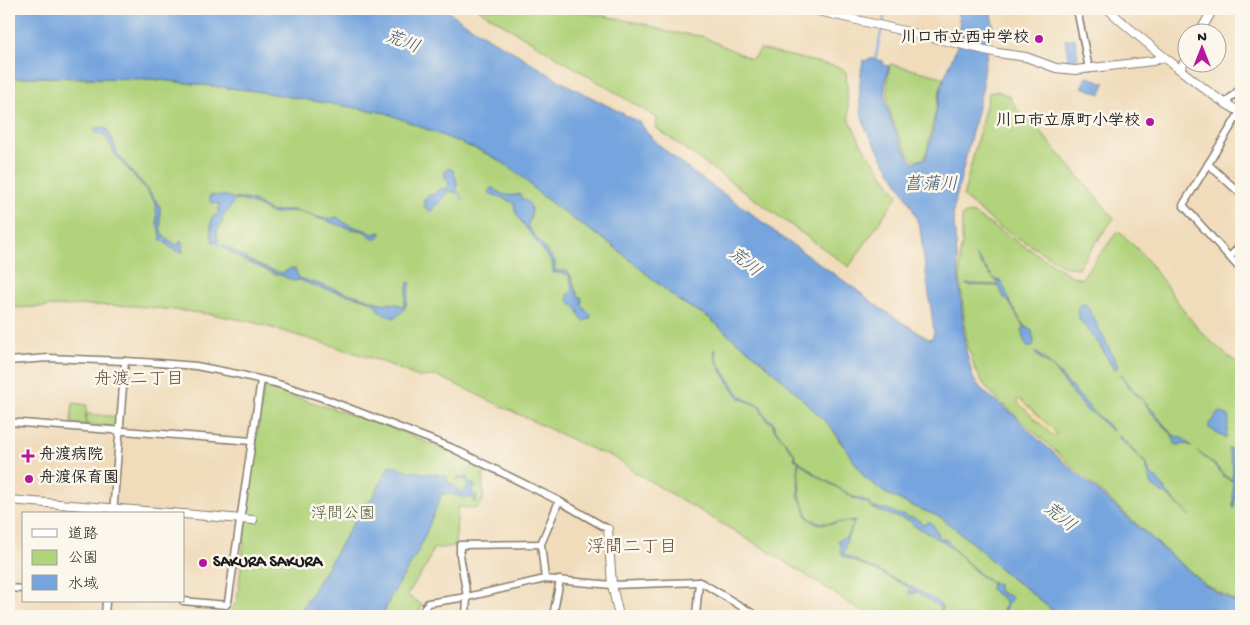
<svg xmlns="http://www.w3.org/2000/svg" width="1250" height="625" viewBox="0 0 1250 625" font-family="'Gochi Hand','Klee One',sans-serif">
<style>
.green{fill:#b1d37b;stroke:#66784c}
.sand{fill:#eeda9e;stroke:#857b5d}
.water{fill:#75a4de;stroke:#48607d}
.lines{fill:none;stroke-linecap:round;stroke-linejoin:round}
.stream{stroke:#75a4de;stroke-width:2}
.minor-casing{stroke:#867c6c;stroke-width:9}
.tertiary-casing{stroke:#867c6c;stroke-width:10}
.minor{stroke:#fff;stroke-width:6}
.tertiary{stroke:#fff;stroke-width:8}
.poi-dot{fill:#b5179e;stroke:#fbf7ec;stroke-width:2}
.labels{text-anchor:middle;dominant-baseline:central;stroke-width:5;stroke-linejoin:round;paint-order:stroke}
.poi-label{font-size:16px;font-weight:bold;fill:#1c1c1c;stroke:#fbf7ec;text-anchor:start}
.park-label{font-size:16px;fill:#505c3d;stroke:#fbf7ec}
.water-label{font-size:18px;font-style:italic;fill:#445973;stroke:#fbf7ec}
.neighbourhood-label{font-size:18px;fill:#634d3c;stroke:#fbf7ec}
</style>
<rect width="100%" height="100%" fill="#fbf7ec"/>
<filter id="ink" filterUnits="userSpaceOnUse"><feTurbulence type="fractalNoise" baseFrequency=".02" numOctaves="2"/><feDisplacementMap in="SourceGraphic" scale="10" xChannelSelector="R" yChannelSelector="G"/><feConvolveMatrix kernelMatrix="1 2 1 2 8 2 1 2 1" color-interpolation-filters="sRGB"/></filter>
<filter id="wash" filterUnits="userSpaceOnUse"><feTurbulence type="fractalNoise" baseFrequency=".0096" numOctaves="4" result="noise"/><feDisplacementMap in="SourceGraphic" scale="20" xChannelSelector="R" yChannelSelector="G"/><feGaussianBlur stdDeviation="1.12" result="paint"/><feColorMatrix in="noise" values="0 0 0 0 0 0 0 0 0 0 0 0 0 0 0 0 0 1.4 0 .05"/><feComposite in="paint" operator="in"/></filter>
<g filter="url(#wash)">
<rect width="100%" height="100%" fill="#f0dcbb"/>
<!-- green -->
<g class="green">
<path d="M478,9H568L645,24L667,32L702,36L751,59L757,55L760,49L842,68L846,72L849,119L863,147L898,195L849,267L656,128L657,118Z"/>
<path d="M890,64L943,77L926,154C921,162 916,162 910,156C891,122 883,104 890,64Z"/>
<path d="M34,77L151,79L255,91L386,113L481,151L499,160L525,179L537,192L573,219L611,244L679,301L708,317L731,337L755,355L785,382L832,428L840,442L885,493L908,504L942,518L978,548L1009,577L1023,586L1059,616H868L828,589L768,551L633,471L614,457L596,451L438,376L418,377L383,362L333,346L252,322L216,315L184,311L135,306L88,305L9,308V79Z"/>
<path d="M997,91L1009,96L1018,111L1033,123L1114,218L1078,268L1066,267L997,225L963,197L989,93Z"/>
<path d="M972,213L1072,276L1081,279L1118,231C1147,254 1166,287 1188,316C1203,336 1222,352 1241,366V604L1205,584L1173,557L992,394C985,386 978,377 974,366C971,358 973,356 967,348L960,275V253L962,245V215Z"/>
<path d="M264,387L397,429L485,468C485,472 483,477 483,481C482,493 488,499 477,508L458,507L455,546L433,549L427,565L407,595L422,605L417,616H226L237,602L246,522L245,512Z"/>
<path d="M73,403L87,405L85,425L71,423Z"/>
<path d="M87,414L119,417L118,427L86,425Z"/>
</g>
<!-- sand -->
<path class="sand" d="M1018,399L1021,400L1053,429L1056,433L1055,435H1052L1018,403L1017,401Z"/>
<!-- water -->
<g class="water">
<path d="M9,9H441L449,12L480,33L519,55L560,81L641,123L647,133L666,151L692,172L747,210L780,236L854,288L880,308L927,338L931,339L933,336L934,331L920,229C911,197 889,172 874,143C871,137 867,132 865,126C857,105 859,82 863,60L867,61L869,58L883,61L884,65L889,66C887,74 885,82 885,90C885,112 899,142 911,160L914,162L925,159C935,132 936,102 945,76C951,61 958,47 960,31C960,22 959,16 955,9H990L993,25L983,73V86L953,211L965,347L973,378L983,391L1014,415L1040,441L1141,529L1170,555L1207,586L1221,595L1241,605V616H1059L1023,586L1009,577L978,548L942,518L908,504L885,493L865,478L832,428L785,382L755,355L731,337L708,317L679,301L611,244L573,219L537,192L525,179L499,160L481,151L386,113L255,91L151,79L34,77L9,79Z"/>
<path d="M1075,38L1078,58L1068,60L1065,40Z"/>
<path d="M1086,76L1105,83L1101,94L1082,87Z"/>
<path d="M100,127L103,128L104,129H107L109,133V137L113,138V141L117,153L132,172L144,185L160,206L161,231L164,237L177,245H179L180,241L184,243L182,247L183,252L175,251L160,239L161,237L157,224L156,204L143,186L116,156L106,137L101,133L96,134L93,129Z"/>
<path d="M448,168L453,170C454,174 456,178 457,182C458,186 456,189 457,192L455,193L448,190C447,193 446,195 444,198C443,200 440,201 438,203C433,210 431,215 424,206V200L427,196L434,194L440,189L447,188C451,183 447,182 445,177V174L444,171L447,170Z"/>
<path d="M491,188H493C501,195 509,197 520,194L522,199H524C526,201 529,203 530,205C534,211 530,221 527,226L555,261V271H567L570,274L578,296L581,297L582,301L581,305L592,315L590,316V319L583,321C580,317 579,313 577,309C572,301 567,306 568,295L573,290L569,275L561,273H553L552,263L516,214L514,204L512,202L489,193L488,192Z"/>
<path d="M210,195L227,196L235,199H246L253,201L272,212L284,210H295L321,218L330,219L337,217C342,221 346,224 352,226C359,229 366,229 372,234L381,232V234L377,239H372L367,233L363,231L351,229L299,212L289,211L274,214L254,204L240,200L234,201L230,208L223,217L222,223L217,230L218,240L217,243L212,241C211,233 210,225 212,217L217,215L219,213L218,210L219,204L210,202Z"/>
<path d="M224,245C241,256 264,270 283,273L291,268L295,269L299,278L384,304C388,302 398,304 402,306H404L408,282L411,283C405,299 411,308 394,318L383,314L379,311L374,303L364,299L317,287L299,280L294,281L283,276L275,274L245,261L222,247Z"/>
<path d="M975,254L993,277L996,280L1001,281L1008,296L1009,301L1024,326L1032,331L1034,341L1033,347H1027L1023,338L1022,331L1024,328L1023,326L1007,299L1004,298L999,286L966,285V284L998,285C993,274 980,267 975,254Z"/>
<path d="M1084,304L1087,305L1118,366L1116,369L1113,368L1099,344L1080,320L1077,309L1080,305Z"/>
<path d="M715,347C717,363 723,372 733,385C735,388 737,393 740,395C745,400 754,403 761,406C763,413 767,419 773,422L775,429L794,453L795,458L797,459L816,475L854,497L862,499L869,503L874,508C880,508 887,509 892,511C897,514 899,515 905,515L907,517L913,518L921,521V524L922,525L926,524L927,522H931L935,528V530L938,532V537L946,540L947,539L950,545L968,563L982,576L990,582L993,581L996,585L998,584V590L1000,592L1001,591V593L1011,596V600L1007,605L1003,614L1002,612L1006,604L1004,603L1005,600L991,590V586L993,582C979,583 955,543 935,538L930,534L914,526L910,521L877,511L878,510L873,509L867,503L853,498L845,492L817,476L799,462L798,464L800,497L809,518C823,527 840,522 855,520L849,535L847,539L844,554C869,568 896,578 921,592C928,596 938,601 943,608L942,611L944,614L949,616L943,614L940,611L941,608L915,591V593L910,594L909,592L910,588L889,577L843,556L840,550L841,545L839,544L838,540C849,538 851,530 854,521L824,524L815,523L807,517L803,504L799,498L798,464L799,461L794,459L795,455L774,429L772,423C766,420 762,414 760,407L740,398C731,388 711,359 715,347Z"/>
<path d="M1036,352L1054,368L1092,410L1113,430L1112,431L1093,413L1087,411L1052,367L1035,354V353Z"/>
<path d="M1121,374L1135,392L1142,398L1171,433L1175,436L1184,439L1192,447L1188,444L1178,445L1175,444L1173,437L1171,434L1152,413L1142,399L1136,395L1129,387L1120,375Z"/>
<path d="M1221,412L1229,416L1226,438L1209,428V424L1218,413Z"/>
<path d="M1118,435L1146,463L1151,475C1161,480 1163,488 1170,496C1176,503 1184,509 1190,516L1166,494L1161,493L1157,489L1152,486L1145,463L1117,436Z"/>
<path d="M1228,448H1230L1235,463L1236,477L1241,482V489L1236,496L1234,508H1233V481L1226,478L1213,464L1197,451L1215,465L1226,477L1231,480C1236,469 1230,458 1228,448Z"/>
<path d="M390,465L410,471L447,476V482L452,484L462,493L468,486L465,483L466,479H456V478L468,477L467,482L471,484H474L475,487L472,490V494L477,496L476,502H474L472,498L469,497L466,498L450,494H442L418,552L390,598L383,616H298L365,503L370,502Z"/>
</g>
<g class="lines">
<!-- stream -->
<g class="stream">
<path d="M883,24L886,9"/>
<path d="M875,60L882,28"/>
<path d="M457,191L463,199"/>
<path d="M215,242L224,247"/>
</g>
</g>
</g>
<g filter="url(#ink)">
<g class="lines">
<defs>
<g id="minor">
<path d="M1077,9L1089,69"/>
<path d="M1225,103L1241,88"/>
<path d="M1240,112L1183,205L1241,270"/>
<path d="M1208,164L1241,194"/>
<path d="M1230,257L1241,244"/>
<path d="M9,361L48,358L125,361L159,363L196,366L237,374L275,383L320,397L450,447L559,501L608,529"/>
<path d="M9,422L252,441"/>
<path d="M113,514L125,361"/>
<path d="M545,579L541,544L559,501"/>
<path d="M9,588L24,589"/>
<path d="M183,601L226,605L228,602L261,380"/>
<path d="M105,616L106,601"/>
<path d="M421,616L425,607L428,603L467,597L545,579L612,585L699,582L704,584L757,616"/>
<path d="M466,616L467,597L460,555V545L541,544"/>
<path d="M553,616L560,580"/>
<path d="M696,616L699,582"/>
</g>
<g id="tertiary">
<path d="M810,9L998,53L1026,57L1056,68L1075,70L1153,61L1164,57"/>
<path d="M1108,9C1130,30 1154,49 1178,68C1199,84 1218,101 1241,112"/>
<path d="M1200,32L1213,9"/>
<path d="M1180,69L1188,56"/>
<path d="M9,500L182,514"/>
<path d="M184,514L253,520"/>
<path d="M608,529L612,585L619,616"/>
</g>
</defs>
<!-- minor casing -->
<use href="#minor" class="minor-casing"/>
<!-- tertiary casing -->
<use href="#tertiary" class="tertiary-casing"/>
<!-- minor -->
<use href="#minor" class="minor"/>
<!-- tertiary -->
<use href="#tertiary" class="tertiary"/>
</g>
</g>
<!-- markers -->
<g class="poi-dot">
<circle cx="1039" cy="39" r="5"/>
<circle cx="1150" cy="122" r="5"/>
<path d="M25.5 448.5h5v5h5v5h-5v5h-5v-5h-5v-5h5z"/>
<circle cx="29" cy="479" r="5"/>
<circle cx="203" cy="563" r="5"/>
</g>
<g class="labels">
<!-- poi labels -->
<g class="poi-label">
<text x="1029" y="39" text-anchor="end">川口市立西中学校</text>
<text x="1140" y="122" text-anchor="end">川口市立原町小学校</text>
<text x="39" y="456">舟渡病院</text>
<text x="39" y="479">舟渡保育園</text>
<text x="213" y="563">SAKURA SAKURA</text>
</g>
<!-- park labels -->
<g class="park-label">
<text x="343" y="515">浮間公園</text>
</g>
<!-- water labels -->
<g class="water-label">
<text transform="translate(402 43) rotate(21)">荒川</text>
<text x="931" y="185">菖蒲川</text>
<text transform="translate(744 263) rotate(39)">荒川</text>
<text transform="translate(1059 518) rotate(39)">荒川</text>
</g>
<!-- neighbourhood labels -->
<g class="neighbourhood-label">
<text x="139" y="380">舟渡二丁目</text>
<text x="632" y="548">浮間二丁目</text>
</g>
</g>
<!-- margin -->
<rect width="1250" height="625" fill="none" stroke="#fbf7ec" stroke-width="30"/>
<!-- legend -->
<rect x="22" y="512" width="162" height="90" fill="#fbf7ec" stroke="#a29f99"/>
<rect x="32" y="529" width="25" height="8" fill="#ffffff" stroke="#a29f99"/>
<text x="68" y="538" font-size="15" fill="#1c1c1c">道路</text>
<rect x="32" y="550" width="25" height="15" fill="#b1d37b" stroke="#a29f99"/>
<text x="68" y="562" font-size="15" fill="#1c1c1c">公園</text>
<rect x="32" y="575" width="25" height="15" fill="#75a4de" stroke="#a29f99"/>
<text x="68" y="588" font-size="15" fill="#1c1c1c">水域</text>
<!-- north arrow -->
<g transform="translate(1202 48)"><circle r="24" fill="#fbf7ec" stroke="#a29f99"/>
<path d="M0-4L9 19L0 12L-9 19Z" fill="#b5179e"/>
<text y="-8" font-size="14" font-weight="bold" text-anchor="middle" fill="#1c1c1c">N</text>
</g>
</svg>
